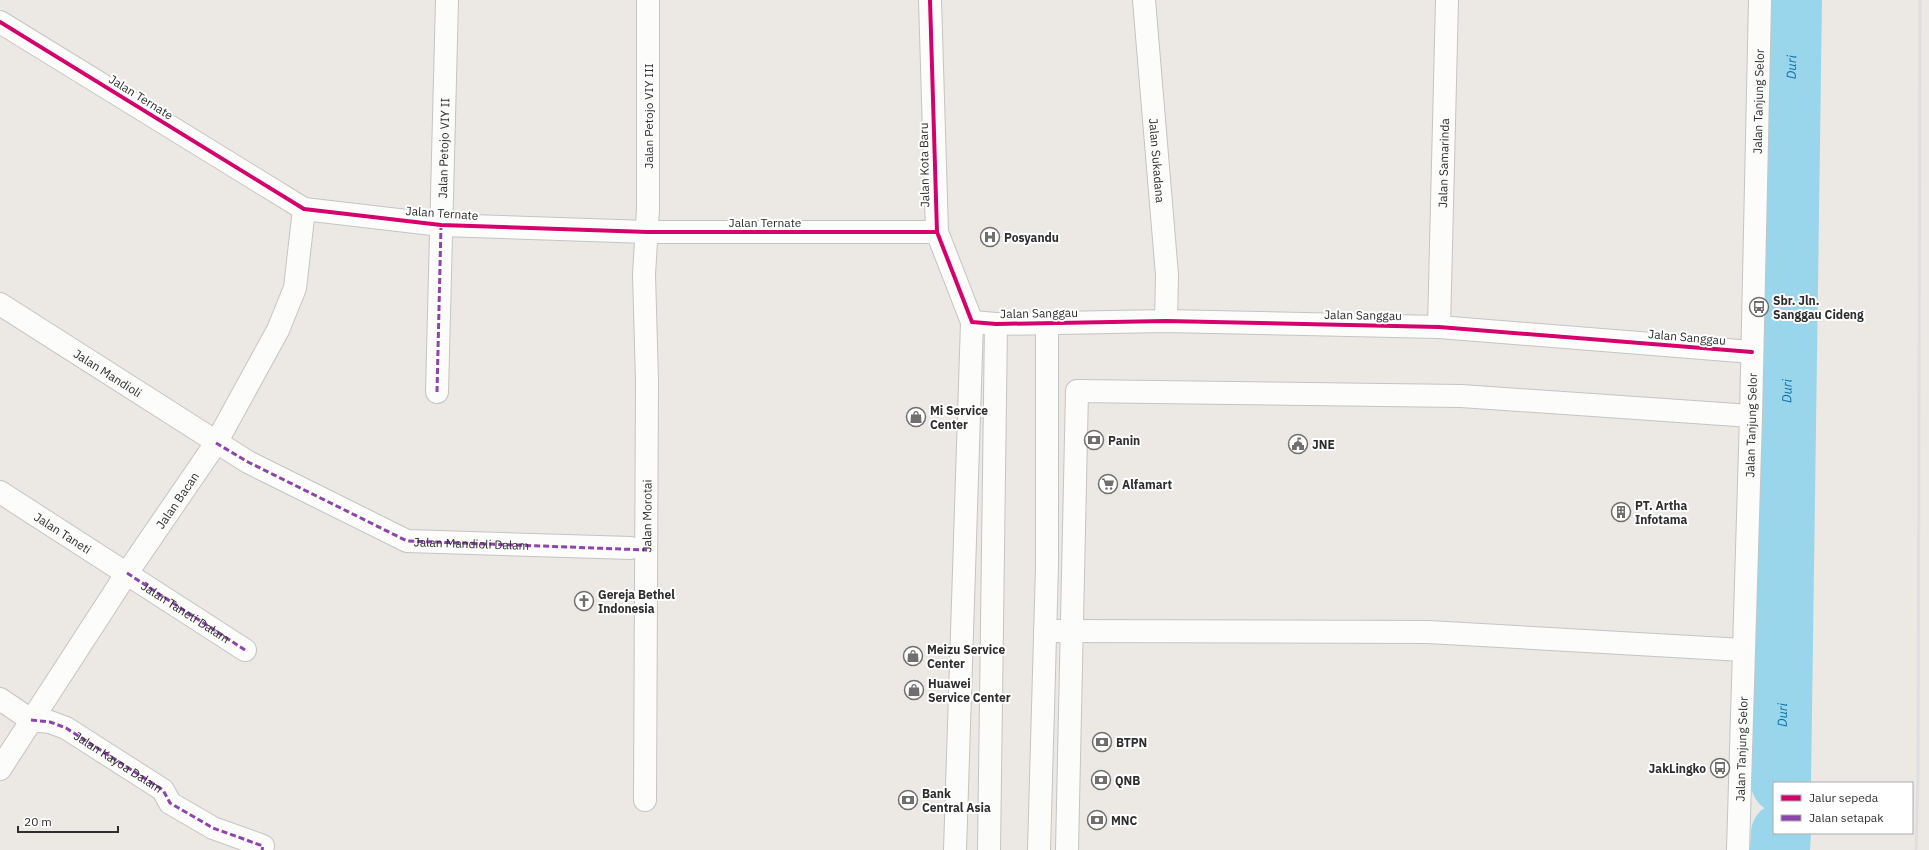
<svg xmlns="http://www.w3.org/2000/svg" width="1929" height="850" viewBox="0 0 1929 850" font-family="'IBM Plex Sans',sans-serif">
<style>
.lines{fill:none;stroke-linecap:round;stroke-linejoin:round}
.river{stroke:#99d6ec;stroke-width:60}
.minor-casing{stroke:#c5c4c5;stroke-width:24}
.minor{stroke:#fcfcfb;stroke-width:22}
.rail{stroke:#dfdfe1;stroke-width:3}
.quiet{stroke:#8e44ad;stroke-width:3;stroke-dasharray:6 3;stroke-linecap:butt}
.cycleway-casing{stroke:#fff;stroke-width:6}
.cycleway{stroke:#d6006c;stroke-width:4}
.labels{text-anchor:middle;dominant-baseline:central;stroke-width:4;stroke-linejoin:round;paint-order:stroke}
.street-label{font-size:12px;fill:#2e2e2e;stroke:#fff}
.poi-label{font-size:12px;font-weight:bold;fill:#2e2e2e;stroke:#fff;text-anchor:start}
.water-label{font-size:13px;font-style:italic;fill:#0d6fa3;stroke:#fff}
</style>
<rect width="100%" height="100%" fill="#ece8e4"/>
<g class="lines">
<!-- river -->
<g class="river">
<path id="s1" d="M1781,783L1792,0"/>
<path d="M1780,850L1781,833"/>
</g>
<defs>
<g id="minor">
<path d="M930,0L937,232L972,322L955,850"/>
<path id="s2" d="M1144,0L1167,275L1166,321"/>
<path d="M0,22L304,209L441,225L647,232H937"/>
<path id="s3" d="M0,304L248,462L407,541L631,548"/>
<path d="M972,322L996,324L1166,321L1439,327L1752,352"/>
<path id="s4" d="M1439,327L1447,0"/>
<path id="s5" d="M437,392L447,0"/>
<path id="s6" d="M0,492L245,650"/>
<path d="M1045,631L1428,632L1743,650"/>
<path id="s7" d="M0,699L31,720L50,722L66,728L163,790L170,803L213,828L263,846L262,850"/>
<path id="s8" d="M0,769L127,573L216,443L278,330L295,288L304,209"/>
<path id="s9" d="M645,800L647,381L644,274L648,209V0"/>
<path d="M989,850L996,324"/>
<path d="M1039,850L1047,566V323"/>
<path d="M1067,850L1077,391L1461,396L1751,416"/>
<path id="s10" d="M1738,850L1751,416L1760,0"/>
</g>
</defs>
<!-- minor casing -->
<use href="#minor" class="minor-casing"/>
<!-- minor -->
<use href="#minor" class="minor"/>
<!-- rail -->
<path class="rail" d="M1916,850L1918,779L1920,0"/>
<!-- quiet -->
<g class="quiet">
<path d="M437,392L441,225"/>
<path d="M216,443L248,462L407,541L647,550"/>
<path d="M127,573L245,650"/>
<path d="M31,720L50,722L66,728L163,790L170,803L213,828L263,846L262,850"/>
</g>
<defs>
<g id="cycleway">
<path d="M930,0L937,232L972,322L996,324L1166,321L1439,327L1752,352"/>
<path d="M0,22L304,209L441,225L647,232H937"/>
</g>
</defs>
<!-- cycleway casing -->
<use href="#cycleway" class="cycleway-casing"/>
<!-- cycleway -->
<use href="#cycleway" class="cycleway"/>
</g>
<!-- icons -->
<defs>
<symbol id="hospital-ring" viewBox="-11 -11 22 22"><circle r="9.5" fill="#fff" stroke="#706f6e" stroke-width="1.5"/><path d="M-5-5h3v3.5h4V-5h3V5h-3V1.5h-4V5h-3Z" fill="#706f6e"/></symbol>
<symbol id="bus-ring" viewBox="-11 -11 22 22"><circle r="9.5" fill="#fff" stroke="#706f6e" stroke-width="1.5"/><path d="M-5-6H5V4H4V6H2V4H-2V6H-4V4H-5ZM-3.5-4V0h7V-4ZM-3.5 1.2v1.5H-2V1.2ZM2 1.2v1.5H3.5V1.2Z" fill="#706f6e"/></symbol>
<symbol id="shop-ring" viewBox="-11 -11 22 22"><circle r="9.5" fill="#fff" stroke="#706f6e" stroke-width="1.5"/><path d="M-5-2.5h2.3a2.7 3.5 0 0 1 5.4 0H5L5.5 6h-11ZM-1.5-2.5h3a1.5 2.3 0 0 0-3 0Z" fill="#706f6e"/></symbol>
<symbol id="bank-ring" viewBox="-11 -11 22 22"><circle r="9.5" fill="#fff" stroke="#706f6e" stroke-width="1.5"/><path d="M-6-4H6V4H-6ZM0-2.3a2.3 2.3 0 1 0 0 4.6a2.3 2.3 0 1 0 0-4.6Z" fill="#706f6e"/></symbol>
<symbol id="civic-ring" viewBox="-11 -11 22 22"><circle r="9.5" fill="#fff" stroke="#706f6e" stroke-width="1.5"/><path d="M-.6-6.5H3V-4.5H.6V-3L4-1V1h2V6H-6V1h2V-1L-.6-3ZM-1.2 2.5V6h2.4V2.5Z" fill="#706f6e"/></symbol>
<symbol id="supermarket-ring" viewBox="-11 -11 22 22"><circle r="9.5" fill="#fff" stroke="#706f6e" stroke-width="1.5"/><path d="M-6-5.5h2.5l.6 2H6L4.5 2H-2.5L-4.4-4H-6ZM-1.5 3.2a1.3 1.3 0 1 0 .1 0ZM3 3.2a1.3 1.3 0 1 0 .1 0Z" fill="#706f6e"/></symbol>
<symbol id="building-ring" viewBox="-11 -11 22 22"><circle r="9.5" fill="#fff" stroke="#706f6e" stroke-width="1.5"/><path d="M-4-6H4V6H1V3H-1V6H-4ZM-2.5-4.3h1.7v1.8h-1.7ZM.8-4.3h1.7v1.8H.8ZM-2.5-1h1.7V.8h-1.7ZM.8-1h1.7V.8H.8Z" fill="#706f6e"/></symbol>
<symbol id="church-ring" viewBox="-11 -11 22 22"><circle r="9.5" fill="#fff" stroke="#706f6e" stroke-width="1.5"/><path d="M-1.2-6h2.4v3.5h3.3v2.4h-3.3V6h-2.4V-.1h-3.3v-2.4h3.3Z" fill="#706f6e"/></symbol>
</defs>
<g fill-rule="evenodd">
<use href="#hospital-ring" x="979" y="226" width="22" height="22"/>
<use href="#bus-ring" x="1748" y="296" width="22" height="22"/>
<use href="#shop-ring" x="905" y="406" width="22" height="22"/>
<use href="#bank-ring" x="1083" y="429" width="22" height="22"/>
<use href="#civic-ring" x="1287" y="433" width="22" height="22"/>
<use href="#supermarket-ring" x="1097" y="473" width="22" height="22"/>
<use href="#building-ring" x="1610" y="501" width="22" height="22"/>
<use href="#church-ring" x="573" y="590" width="22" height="22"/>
<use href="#shop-ring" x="902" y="645" width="22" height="22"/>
<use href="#shop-ring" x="903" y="679" width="22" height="22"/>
<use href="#bank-ring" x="1091" y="731" width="22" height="22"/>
<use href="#bus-ring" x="1709" y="757" width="22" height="22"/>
<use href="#bank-ring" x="1090" y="769" width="22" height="22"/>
<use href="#bank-ring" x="897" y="789" width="22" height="22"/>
<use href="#bank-ring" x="1086" y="809" width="22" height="22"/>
</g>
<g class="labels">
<!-- street labels -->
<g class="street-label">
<text transform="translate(141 97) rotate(32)">Jalan Ternate</text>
<text stroke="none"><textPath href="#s10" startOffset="749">Jalan Tanjung Selor</textPath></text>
<text transform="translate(648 116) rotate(-90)">Jalan Petojo VIY III</text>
<text stroke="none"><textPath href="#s5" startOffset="244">Jalan Petojo VIY II</textPath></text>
<text stroke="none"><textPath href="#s2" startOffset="161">Jalan Sukadana</textPath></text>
<text stroke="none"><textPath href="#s4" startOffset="164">Jalan Samarinda</textPath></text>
<text transform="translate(924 165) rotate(-91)">Jalan Kota Baru</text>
<text transform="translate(442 213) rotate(4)">Jalan Ternate</text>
<text x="765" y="222">Jalan Ternate</text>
<text transform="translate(1039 313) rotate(-1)">Jalan Sanggau</text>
<text transform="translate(1363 315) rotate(1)">Jalan Sanggau</text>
<text transform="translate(1687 337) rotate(5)">Jalan Sanggau</text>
<text stroke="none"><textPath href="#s3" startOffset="128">Jalan Mandioli</textPath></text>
<text stroke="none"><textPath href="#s10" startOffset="425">Jalan Tanjung Selor</textPath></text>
<text stroke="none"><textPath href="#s8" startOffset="322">Jalan Bacan</textPath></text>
<text stroke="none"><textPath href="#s9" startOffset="284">Jalan Morotai</textPath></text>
<text stroke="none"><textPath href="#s6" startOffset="75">Jalan Taneti</textPath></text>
<text stroke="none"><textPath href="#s3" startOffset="536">Jalan Mandioli Dalam</textPath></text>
<text stroke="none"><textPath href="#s6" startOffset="221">Jalan Taneti Dalam</textPath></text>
<text stroke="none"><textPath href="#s10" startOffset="101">Jalan Tanjung Selor</textPath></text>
<text stroke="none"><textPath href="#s7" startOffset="136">Jalan Kayoa Dalam</textPath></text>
</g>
<!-- poi labels -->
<g class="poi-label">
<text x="1004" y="237">Posyandu</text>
<text x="1773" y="300">Sbr. Jln.<tspan x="1773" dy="14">Sanggau Cideng</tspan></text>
<text x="930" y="410">Mi Service<tspan x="930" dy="14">Center</tspan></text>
<text x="1108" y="440">Panin</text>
<text x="1312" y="444">JNE</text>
<text x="1122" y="484">Alfamart</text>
<text x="1635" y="505">PT. Artha<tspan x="1635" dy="14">Infotama</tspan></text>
<text x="598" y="594">Gereja Bethel<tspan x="598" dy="14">Indonesia</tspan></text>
<text x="927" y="649">Meizu Service<tspan x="927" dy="14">Center</tspan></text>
<text x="928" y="683">Huawei<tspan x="928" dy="14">Service Center</tspan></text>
<text x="1116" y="742">BTPN</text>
<text x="1706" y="768" text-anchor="end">JakLingko</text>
<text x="1115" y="780">QNB</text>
<text x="922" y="793">Bank<tspan x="922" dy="14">Central Asia</tspan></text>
<text x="1111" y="820">MNC</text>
</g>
<!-- water labels -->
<g class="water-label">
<text stroke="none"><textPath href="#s1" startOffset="716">Duri</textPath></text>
<text stroke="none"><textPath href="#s1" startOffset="392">Duri</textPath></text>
<text stroke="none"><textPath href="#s1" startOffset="68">Duri</textPath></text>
</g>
</g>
<!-- legend -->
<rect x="1773" y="782" width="140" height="52" fill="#ffffff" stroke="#ababab"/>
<rect x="1781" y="795" width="20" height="6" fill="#d6006c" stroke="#ababab"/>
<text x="1809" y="802" font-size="12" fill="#2e2e2e">Jalur sepeda</text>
<rect x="1781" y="815" width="20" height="6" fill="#8e44ad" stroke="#ababab"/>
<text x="1809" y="822" font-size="12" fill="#2e2e2e">Jalan setapak</text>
<!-- scale -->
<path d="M18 826v6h100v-6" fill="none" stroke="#2e2e2e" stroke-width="2"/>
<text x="24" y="826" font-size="12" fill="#2e2e2e" stroke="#ffffff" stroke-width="3" paint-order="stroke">20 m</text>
</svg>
